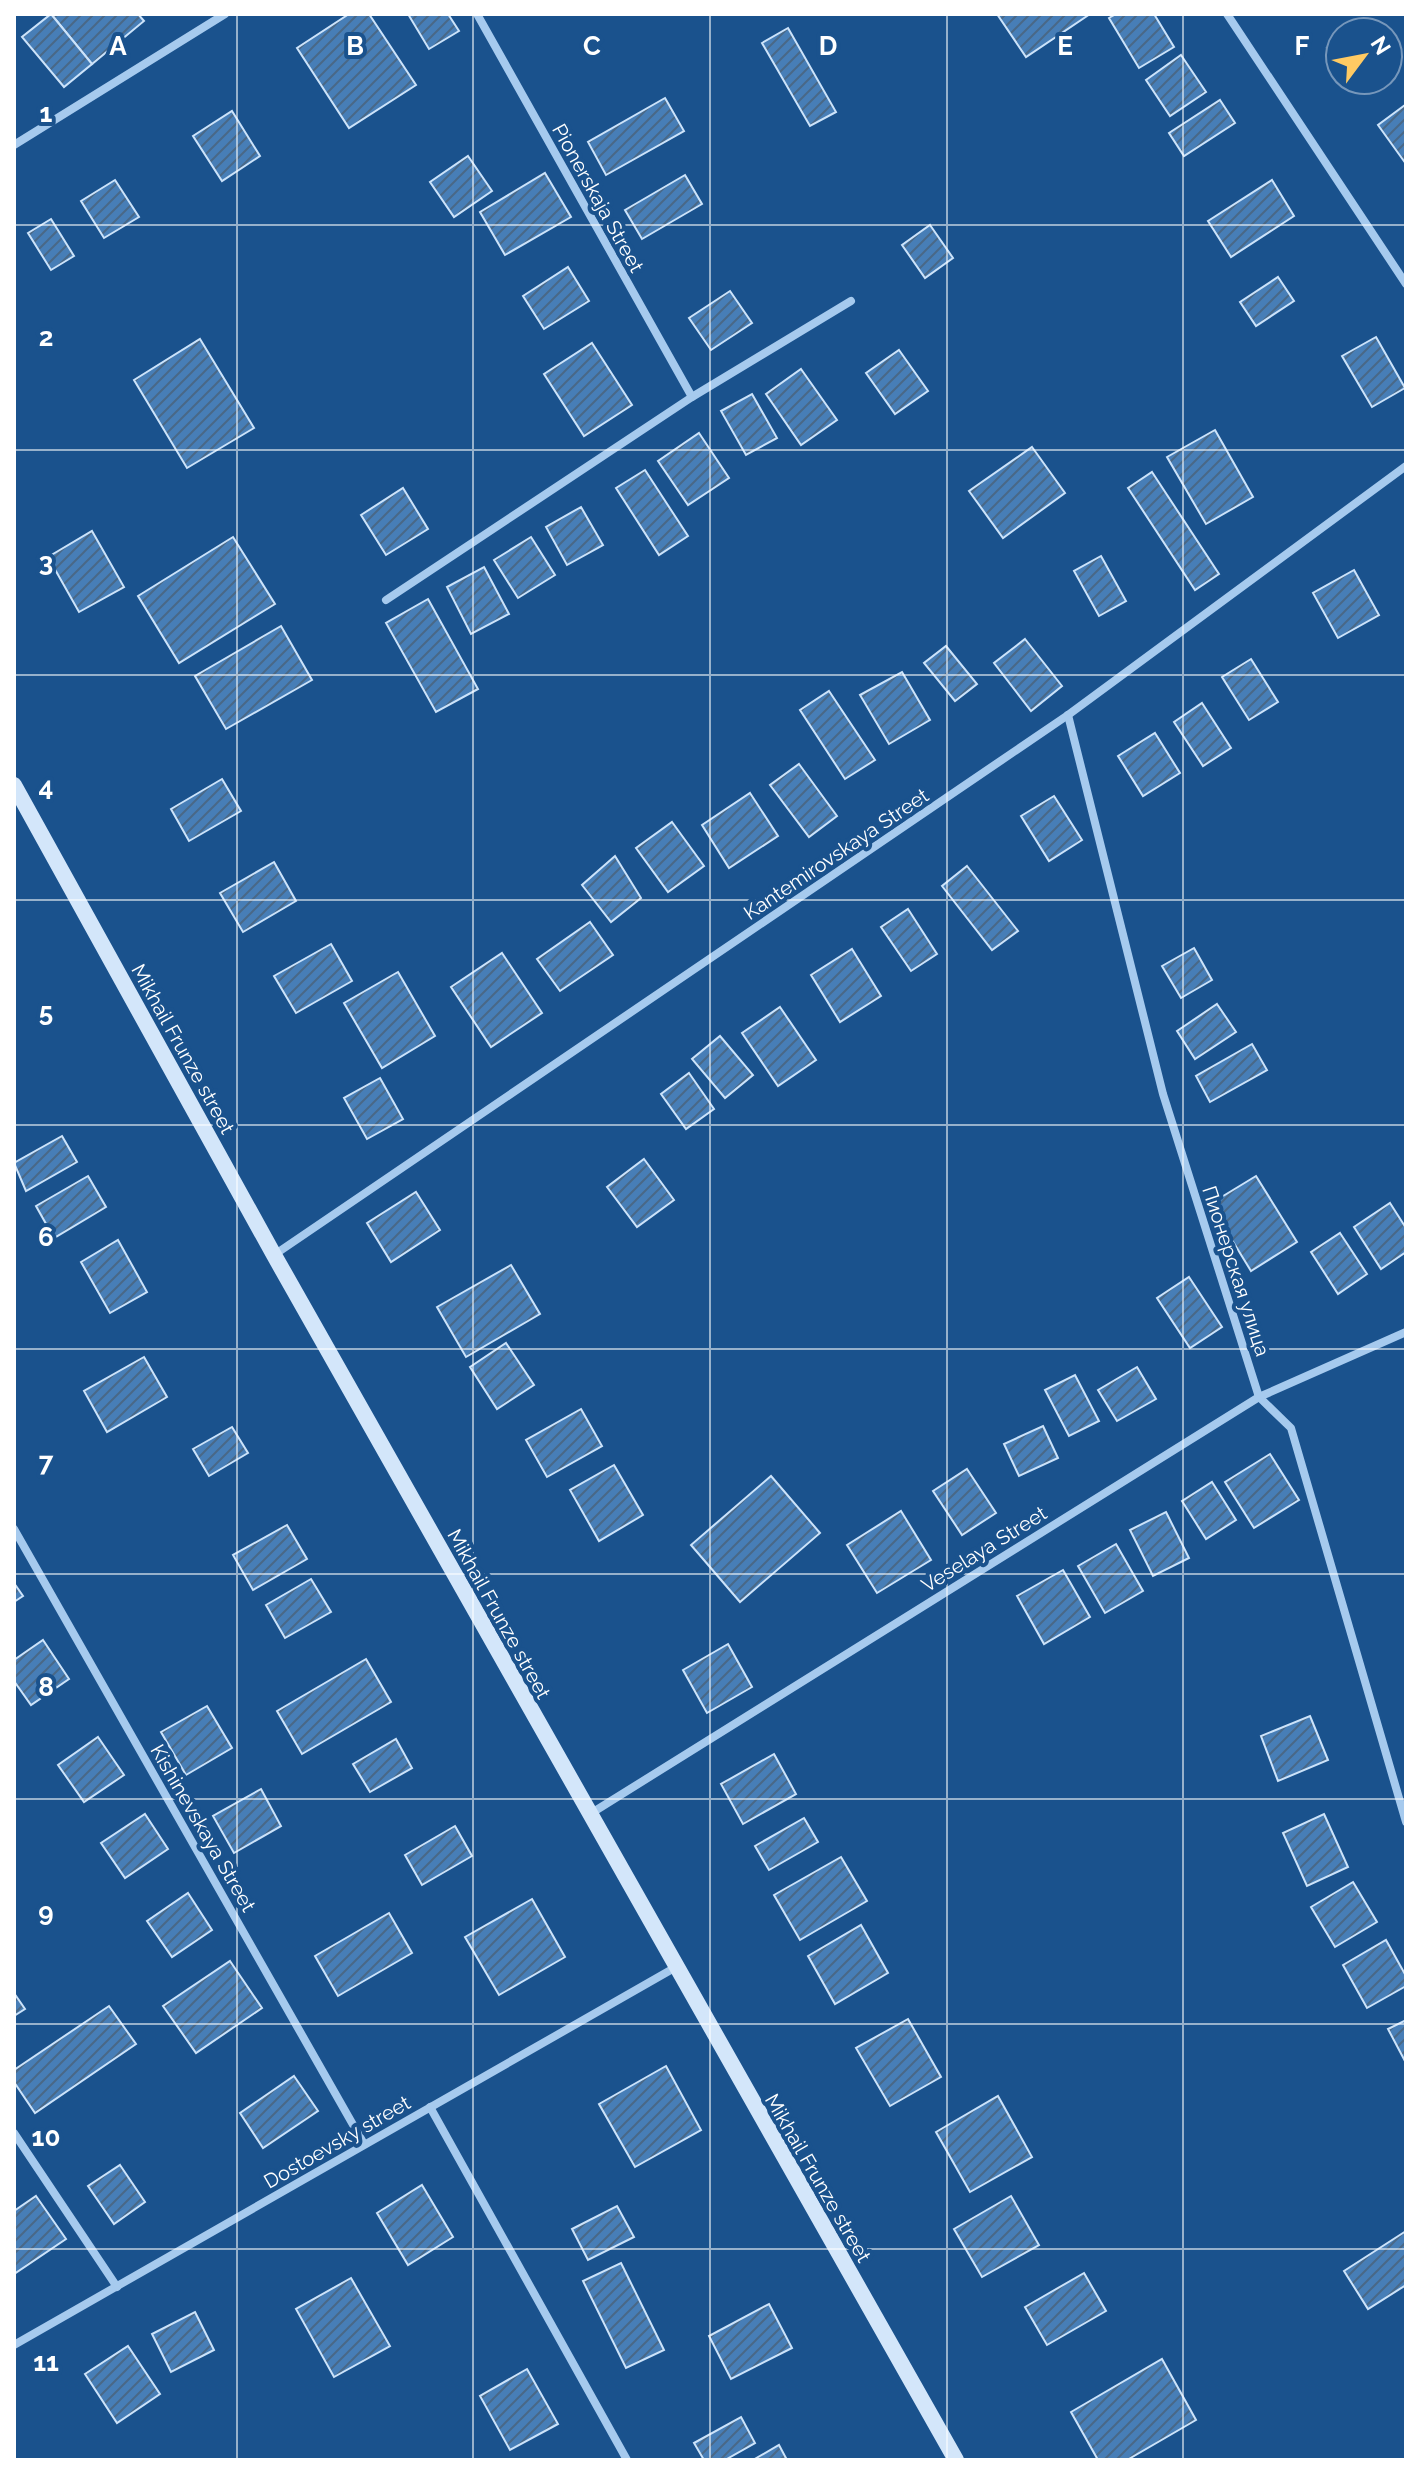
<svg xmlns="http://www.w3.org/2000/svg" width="1420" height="2474" viewBox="0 0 1420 2474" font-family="Raleway,sans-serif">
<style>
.building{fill:url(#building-hatch);stroke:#cce3fa;stroke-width:2}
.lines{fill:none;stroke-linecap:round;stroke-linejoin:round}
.street{stroke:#a6caee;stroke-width:8}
.secondary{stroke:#d3e6fa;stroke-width:16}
.grid{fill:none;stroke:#fff;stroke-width:2;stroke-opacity:0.55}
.labels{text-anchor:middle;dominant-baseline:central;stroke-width:8;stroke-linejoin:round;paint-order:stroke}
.street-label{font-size:20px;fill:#fff;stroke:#1a528d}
.grid-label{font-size:26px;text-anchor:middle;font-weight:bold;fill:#fff;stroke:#1a528d;stroke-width:8;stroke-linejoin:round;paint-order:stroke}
</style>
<defs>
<pattern id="building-hatch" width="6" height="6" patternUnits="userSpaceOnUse" patternTransform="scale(2)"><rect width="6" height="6" fill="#477eb7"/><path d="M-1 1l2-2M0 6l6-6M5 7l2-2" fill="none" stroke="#496887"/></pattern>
</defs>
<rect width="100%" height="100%" fill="#1a528d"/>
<!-- building -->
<g class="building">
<path d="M51,14H138L144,21L92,64Z"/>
<path d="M51,14L92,64L64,87L22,37Z"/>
<path d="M349,14H369L416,85L349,128L297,48Z"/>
<path d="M408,14H448L459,31L429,49Z"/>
<path d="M997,14H1090L1026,57Z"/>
<path d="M1116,14H1154L1174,47L1139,68L1109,18Z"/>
<path d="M788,28L836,112L810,126L762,43Z"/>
<path d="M1340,40V67L1327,48Z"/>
<path d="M1181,55L1206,92L1170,116L1146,80Z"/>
<path d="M665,98L684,131L606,175L588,142Z"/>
<path d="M1220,100L1235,123L1184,156L1169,133Z"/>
<path d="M1405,105L1406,107V164L1378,125Z"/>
<path d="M232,111L260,156L222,181L193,136Z"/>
<path d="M468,156L492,191L454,217L430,182Z"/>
<path d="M545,173L571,217L505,255L480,212Z"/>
<path d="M685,175L702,204L642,239L625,210Z"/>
<path d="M115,180L139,217L104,238L81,201Z"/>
<path d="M1272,180L1294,216L1231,257L1208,221Z"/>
<path d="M51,219L74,256L51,270L28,233Z"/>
<path d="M930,225L953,258L925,278L902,245Z"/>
<path d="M568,267L589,301L544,329L523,296Z"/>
<path d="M1278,277L1294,301L1256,326L1240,302Z"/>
<path d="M730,291L752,323L711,350L689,318Z"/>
<path d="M1376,337L1405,388L1372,407L1342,356Z"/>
<path d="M200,339L254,428L187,468L134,380Z"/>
<path d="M592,343L632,405L584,436L544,374Z"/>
<path d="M899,350L928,391L895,414L866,373Z"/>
<path d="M801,369L837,420L801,445L766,394Z"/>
<path d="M752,394L777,438L746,455L721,411Z"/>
<path d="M1215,430L1253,497L1206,524L1167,457Z"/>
<path d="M699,433L729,478L688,505L658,461Z"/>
<path d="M1032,447L1065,493L1003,538L969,491Z"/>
<path d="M645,470L688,536L659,555L616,488Z"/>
<path d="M1152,472L1219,574L1195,590L1128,488Z"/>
<path d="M403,488L428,529L386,555L361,515Z"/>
<path d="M581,507L603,545L567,565L546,527Z"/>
<path d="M92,531L124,587L79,612L48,557Z"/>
<path d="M233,537L275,604L179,663L138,596Z"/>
<path d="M531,537L555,575L518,598L494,560Z"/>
<path d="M1101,556L1126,601L1099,616L1074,571Z"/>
<path d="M484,567L509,614L471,634L447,587Z"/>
<path d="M1354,570L1379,615L1338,638L1313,593Z"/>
<path d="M428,599L478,689L436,712L386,623Z"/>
<path d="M281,626L312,680L226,729L195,676Z"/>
<path d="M1025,639L1062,686L1031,711L994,663Z"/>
<path d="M946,646L977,684L955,701L924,663Z"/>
<path d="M1251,659L1278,702L1249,720L1222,677Z"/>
<path d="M902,672L930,720L889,744L860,695Z"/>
<path d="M829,691L875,760L845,779L800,710Z"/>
<path d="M1202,703L1231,748L1203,766L1174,722Z"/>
<path d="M1155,733L1180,773L1143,796L1118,756Z"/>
<path d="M799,764L837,816L809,837L770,785Z"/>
<path d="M222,779L241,811L189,841L171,809Z"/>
<path d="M750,793L778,836L729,868L702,825Z"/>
<path d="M1054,796L1082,840L1049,861L1021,816Z"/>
<path d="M672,822L704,866L668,892L636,848Z"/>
<path d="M615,856L641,898L611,922L582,885Z"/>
<path d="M274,862L296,901L243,932L220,893Z"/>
<path d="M967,866L1018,931L992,950L942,886Z"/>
<path d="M908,909L937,954L911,971L881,927Z"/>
<path d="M590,922L613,955L560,991L537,959Z"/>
<path d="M331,944L352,981L296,1013L274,976Z"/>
<path d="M1194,948L1212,980L1181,998L1162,966Z"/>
<path d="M852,949L881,996L840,1022L811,975Z"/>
<path d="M502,953L542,1013L491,1047L451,987Z"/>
<path d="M398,972L435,1036L382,1068L344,1003Z"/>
<path d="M1217,1004L1236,1032L1195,1059L1177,1031Z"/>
<path d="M780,1007L816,1060L778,1086L742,1033Z"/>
<path d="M720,1036L753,1075L725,1098L692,1059Z"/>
<path d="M1252,1044L1267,1070L1210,1102L1196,1076Z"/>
<path d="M689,1073L714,1109L686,1129L661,1094Z"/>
<path d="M380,1078L403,1119L367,1139L344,1098Z"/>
<path d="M62,1136L77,1162L26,1191L14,1163Z"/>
<path d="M644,1159L674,1200L637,1227L607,1187Z"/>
<path d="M88,1176L106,1207L54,1238L36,1206Z"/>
<path d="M1256,1176L1297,1242L1251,1271L1210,1204Z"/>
<path d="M416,1192L440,1230L391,1262L367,1223Z"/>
<path d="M1390,1203L1406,1228V1252L1381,1269L1354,1227Z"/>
<path d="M1340,1233L1367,1274L1338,1294L1311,1252Z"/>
<path d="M118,1240L147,1292L110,1313L81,1262Z"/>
<path d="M511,1265L540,1314L466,1357L437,1307Z"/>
<path d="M1189,1277L1222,1327L1190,1348L1157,1298Z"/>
<path d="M506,1343L534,1385L497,1409L470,1367Z"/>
<path d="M144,1357L167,1397L107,1432L84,1391Z"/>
<path d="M1137,1367L1156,1399L1117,1421L1098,1390Z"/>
<path d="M1075,1375L1099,1421L1069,1436L1045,1390Z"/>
<path d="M581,1409L602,1446L547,1477L526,1440Z"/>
<path d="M1043,1426L1058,1458L1019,1476L1004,1444Z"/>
<path d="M232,1427L248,1453L209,1476L193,1449Z"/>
<path d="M1270,1454L1299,1500L1254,1528L1225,1482Z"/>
<path d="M614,1465L643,1515L599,1541L570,1490Z"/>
<path d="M967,1469L996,1513L962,1535L933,1491Z"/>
<path d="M771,1476L820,1533L740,1602L691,1545Z"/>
<path d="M1212,1482L1236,1520L1206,1539L1182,1501Z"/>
<path d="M901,1511L931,1560L877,1593L847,1545Z"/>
<path d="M1166,1512L1189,1558L1153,1576L1130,1530Z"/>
<path d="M287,1525L307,1559L253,1590L233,1555Z"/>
<path d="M1116,1544L1143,1591L1105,1613L1078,1566Z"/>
<path d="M1063,1570L1090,1617L1044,1644L1017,1596Z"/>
<path d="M311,1579L331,1612L285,1638L266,1605Z"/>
<path d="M14,1583L23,1596L14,1602Z"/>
<path d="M43,1640L69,1679L31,1705L14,1681V1660Z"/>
<path d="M728,1644L752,1687L707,1713L683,1670Z"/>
<path d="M366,1659L391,1702L302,1754L277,1711Z"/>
<path d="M207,1706L232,1748L186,1775L161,1732Z"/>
<path d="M1310,1716L1328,1760L1278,1781L1261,1736Z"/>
<path d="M98,1737L124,1775L84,1802L58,1765Z"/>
<path d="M396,1739L412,1768L370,1792L353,1764Z"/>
<path d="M774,1754L796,1794L743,1824L721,1784Z"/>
<path d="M261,1789L281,1826L234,1853L213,1816Z"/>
<path d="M145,1814L168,1849L125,1878L101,1843Z"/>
<path d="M1324,1814L1348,1867L1307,1886L1283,1833Z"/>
<path d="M804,1818L818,1842L769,1870L755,1846Z"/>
<path d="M455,1826L472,1856L422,1885L405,1855Z"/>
<path d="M841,1857L867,1901L800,1940L774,1895Z"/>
<path d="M1353,1882L1377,1922L1335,1947L1311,1907Z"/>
<path d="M188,1893L212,1930L172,1957L147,1921Z"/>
<path d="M532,1899L565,1957L499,1995L465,1937Z"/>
<path d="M389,1913L412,1953L338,1996L315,1956Z"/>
<path d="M861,1925L888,1973L835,2004L808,1956Z"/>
<path d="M1386,1940L1406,1976V1986L1367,2008L1343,1965Z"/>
<path d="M230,1961L262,2008L196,2053L163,2006Z"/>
<path d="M14,1993L25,2009L14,2016Z"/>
<path d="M109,2006L136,2044L35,2113L14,2082V2070Z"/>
<path d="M908,2019L941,2077L890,2106L856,2048Z"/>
<path d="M1406,2020V2063L1388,2029Z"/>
<path d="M666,2066L701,2130L635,2167L599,2104Z"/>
<path d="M294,2076L318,2111L263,2148L240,2113Z"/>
<path d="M998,2096L1032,2157L970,2192L936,2132Z"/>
<path d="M120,2165L145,2202L114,2224L88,2186Z"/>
<path d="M422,2185L453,2237L408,2265L377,2213Z"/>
<path d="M36,2196L66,2239L14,2274V2211Z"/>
<path d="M1011,2196L1039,2245L982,2277L954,2229Z"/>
<path d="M617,2206L634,2237L588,2260L572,2229Z"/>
<path d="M1406,2231V2285L1368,2309L1344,2271Z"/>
<path d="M621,2263L664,2350L626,2368L583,2281Z"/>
<path d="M1084,2273L1106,2311L1047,2345L1025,2307Z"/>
<path d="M351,2278L390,2346L334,2377L296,2309Z"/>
<path d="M769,2304L792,2348L731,2379L709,2336Z"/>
<path d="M195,2312L214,2350L171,2372L152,2334Z"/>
<path d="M128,2346L160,2394L117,2423L85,2374Z"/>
<path d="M1162,2359L1196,2420L1127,2460H1098L1071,2412Z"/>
<path d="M527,2369L558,2424L510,2450L480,2396Z"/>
<path d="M741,2417L755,2443L725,2460H704L694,2443Z"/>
<path d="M779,2445L787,2460H753Z"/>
</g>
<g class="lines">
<!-- street -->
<g class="street">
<path d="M477,14L692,397"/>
<path d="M1227,14L1406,284"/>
<path d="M14,145L225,14"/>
<path d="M386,600L692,397L851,301"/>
<path d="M1068,715L1163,1094L1259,1397L1291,1428L1406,1822"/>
<path d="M274,1255L1068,715L1406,466"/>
<path d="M14,1529L364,2144"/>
<path d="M590,1814L1259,1397L1406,1332"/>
<path d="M430,2107L627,2460"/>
<path d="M14,2133L117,2287"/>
<path d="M14,2345L676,1967"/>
</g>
<!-- secondary -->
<path class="secondary" d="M14,785L274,1255L956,2460"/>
</g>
<!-- grid -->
<path class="grid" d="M237,14V2460M473,14V2460M710,14V2460M947,14V2460M1183,14V2460M14,225H1406M14,450H1406M14,675H1406M14,900H1406M14,1125H1406M14,1349H1406M14,1574H1406M14,1799H1406M14,2024H1406M14,2249H1406"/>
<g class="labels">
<!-- street labels -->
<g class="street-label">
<text transform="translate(598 198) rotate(61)">Pionerskaja Street</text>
<text transform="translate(836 854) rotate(-34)">Kantemirovskaya Street</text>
<text transform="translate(183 1049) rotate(61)">Mikhail Frunze street</text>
<text transform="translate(1236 1271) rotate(72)">Пионерская улица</text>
<text transform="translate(984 1549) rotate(-32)">Veselaya Street</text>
<text transform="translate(499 1614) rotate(61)">Mikhail Frunze street</text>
<text transform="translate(203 1828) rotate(60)">Kishinevskaya Street</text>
<text transform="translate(337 2142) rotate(-30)">Dostoevsky street</text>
<text transform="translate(818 2178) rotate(60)">Mikhail Frunze street</text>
</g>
</g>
<g class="grid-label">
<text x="118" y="55">A</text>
<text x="355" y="55">B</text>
<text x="592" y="55">C</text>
<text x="828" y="55">D</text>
<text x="1065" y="55">E</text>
<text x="1302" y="55">F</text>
<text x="46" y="122">1</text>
<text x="46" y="346">2</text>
<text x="46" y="571">3</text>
<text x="46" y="796">4</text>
<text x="46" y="1021">5</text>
<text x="46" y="1246">6</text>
<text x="46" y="1471">7</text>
<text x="46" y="1696">8</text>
<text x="46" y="1921">9</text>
<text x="46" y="2146">10</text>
<text x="46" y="2371">11</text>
</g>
<!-- border -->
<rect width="1420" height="2474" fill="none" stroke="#ffffff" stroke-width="32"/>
<!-- north arrow -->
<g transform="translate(1364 56) rotate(58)"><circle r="38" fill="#1a528d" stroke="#7697bb" stroke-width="2"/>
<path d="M0-6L14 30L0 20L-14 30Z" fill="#ffca63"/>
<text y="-12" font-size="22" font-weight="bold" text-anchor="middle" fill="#ffffff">N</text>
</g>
</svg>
